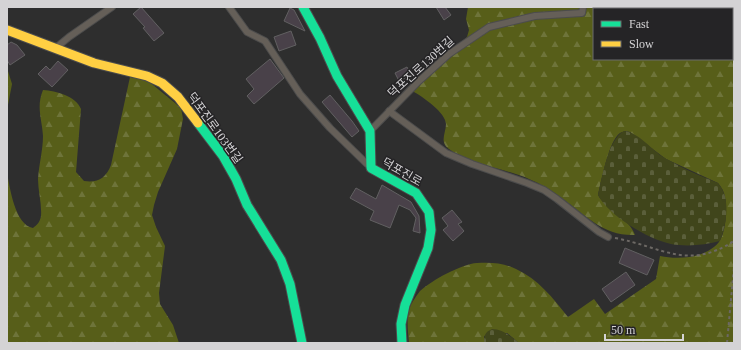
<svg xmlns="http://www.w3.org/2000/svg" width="741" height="350" viewBox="0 0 741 350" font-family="'Times New Roman','Noto Sans KR',serif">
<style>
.forest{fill:url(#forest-firs)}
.cemetery{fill:url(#cemetery-stones)}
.building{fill:#494149;stroke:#616061}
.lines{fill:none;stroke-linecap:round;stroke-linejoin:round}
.lane-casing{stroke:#4c4c4c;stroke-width:8}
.fast-casing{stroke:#4c4c4c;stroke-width:11}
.slow-casing{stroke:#4c4c4c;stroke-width:11}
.path{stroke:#6c6864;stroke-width:2;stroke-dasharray:3 3;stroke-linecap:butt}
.lane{stroke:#655f58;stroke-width:6}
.fast{stroke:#16e098;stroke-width:9}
.slow{stroke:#ffcf43;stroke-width:9}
.labels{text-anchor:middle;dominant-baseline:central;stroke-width:3;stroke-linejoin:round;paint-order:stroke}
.street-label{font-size:12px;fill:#d4d3d5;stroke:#252426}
</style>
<defs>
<pattern id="forest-firs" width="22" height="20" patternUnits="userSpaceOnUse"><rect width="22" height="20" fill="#575e19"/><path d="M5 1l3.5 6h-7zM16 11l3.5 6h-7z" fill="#6e743a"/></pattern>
<pattern id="cemetery-stones" width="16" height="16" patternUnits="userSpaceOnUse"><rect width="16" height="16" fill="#40451b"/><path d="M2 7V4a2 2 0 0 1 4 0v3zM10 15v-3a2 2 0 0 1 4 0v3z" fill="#5b5f3b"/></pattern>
</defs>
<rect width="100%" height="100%" fill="#2e2e2e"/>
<!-- forest -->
<g class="forest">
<path d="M468,7H592L594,10V59H732V9H682L683,7H734V343H519L507,333L484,336V343H409C408,331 406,318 410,307C412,302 417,295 420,291C432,280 462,264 477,263C491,262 504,263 516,269C538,279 553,298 568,317L594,299L605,314L656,279L660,256C679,260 706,258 719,242C724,235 726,221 726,212C726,201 726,192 718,183L666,159L630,132C626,131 624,131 620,133C609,140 601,182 598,195C607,211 629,218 635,235C603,236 587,216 563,199C553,191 541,184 529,179C505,168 469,165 449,149C439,142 446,133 446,124C446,113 423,97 414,92L413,86L467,37L469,30L466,19Z"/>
<path d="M7,68L12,84L7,110Z"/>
<path d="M130,77L147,80L181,108L183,119L177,149L158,192L154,205L152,215L156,227L165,246L159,293L160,304L173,325L179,343H7V173C10,188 15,225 33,228C37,225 40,222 41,216C42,204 38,191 38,179C39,164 43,150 43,136C42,119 36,107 43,90C56,91 76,96 81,109L76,172L84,181C98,183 106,178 111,165Z"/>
</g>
<!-- cemetery -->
<g class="cemetery">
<path d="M624,131C640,133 651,150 665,158C682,168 700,176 718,183C731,198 727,223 720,241C705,245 687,247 671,244C648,239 609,216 598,195C602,178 608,139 624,131Z"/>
<path d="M492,329C503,329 510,336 519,343H484C484,335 485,332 492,329Z"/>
</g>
<!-- building -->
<g class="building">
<path d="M141,7L164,33L154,41L143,28L145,27L133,14Z"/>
<path d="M436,7H445L451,15L444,20Z"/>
<path d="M290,8L294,10L305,31L284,21Z"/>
<path d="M291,31L296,45L279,51L274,37Z"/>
<path d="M11,42L17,45L25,55L10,65L7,60V45Z"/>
<path d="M270,59L284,78L254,104L247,96L254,89L246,79Z"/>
<path d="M58,61L68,70L52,87L38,74L46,66L50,70Z"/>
<path d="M407,67L411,75L399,81L395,73Z"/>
<path d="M330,95L352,121L359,131L352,137L322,102Z"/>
<path d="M382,185L411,202L419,216L420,233L413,231L416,218L410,210L399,205L390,228L370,220L374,211L350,198L356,188L376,199Z"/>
<path d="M452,210L462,222L458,224L464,231L453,241L443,230L448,226L442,218Z"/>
<path d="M625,248L654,260L647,275L619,263Z"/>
<path d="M626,272L635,285L611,302L602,289Z"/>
</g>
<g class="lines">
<defs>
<g id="lane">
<path d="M229,7L247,32L265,41L300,94L330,128L367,164"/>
<path d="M57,47L69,37L112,7"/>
<path d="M389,111L446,153L472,164L527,183L544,190L557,199L599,232L608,237"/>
<path d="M371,130L419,81L449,54L489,27L535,16L582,13L583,7"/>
</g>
<g id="fast">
<path d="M303,7L320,38L337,76L370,131L371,168L416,193L429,212L431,230L428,248L405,305L401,324L402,343"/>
<path d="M198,123L223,156L236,179L247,205L281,260L290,284L302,343"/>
</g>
<path id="slow" d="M7,30L94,63L147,76L162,83L178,97L198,123"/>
</defs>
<!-- lane casing -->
<use href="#lane" class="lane-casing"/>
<!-- fast casing -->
<use href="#fast" class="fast-casing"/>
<!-- slow casing -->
<use href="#slow" class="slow-casing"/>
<!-- path -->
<g class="path">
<path d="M615,238C663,247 687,271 734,241"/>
<path d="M727,343L734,267"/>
</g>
<!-- lane -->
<use href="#lane" class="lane"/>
<!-- fast -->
<use href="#fast" class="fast"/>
<!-- slow -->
<use href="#slow" class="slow"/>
</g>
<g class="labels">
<!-- street labels -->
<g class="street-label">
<text transform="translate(421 67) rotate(-42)">덕포진로130번길</text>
<text transform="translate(215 128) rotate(54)">덕포진로103번길</text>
<text transform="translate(402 172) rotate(30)">덕포진로</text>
</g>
</g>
<!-- border -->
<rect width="741" height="350" fill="none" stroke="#d4d3d5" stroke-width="16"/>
<!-- legend -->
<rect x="593" y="8" width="140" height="52" fill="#252426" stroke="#6b6a6c"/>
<rect x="601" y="21" width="20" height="6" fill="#16e098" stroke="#6b6a6c"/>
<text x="629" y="28" font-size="12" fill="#d4d3d5">Fast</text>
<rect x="601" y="41" width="20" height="6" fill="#ffcf43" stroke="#6b6a6c"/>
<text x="629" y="48" font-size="12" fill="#d4d3d5">Slow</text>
<!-- scale -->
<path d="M605 334v6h78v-6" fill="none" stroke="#d4d3d5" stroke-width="2"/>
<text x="611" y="334" font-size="12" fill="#d4d3d5" stroke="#252426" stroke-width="3" paint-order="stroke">50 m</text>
</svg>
